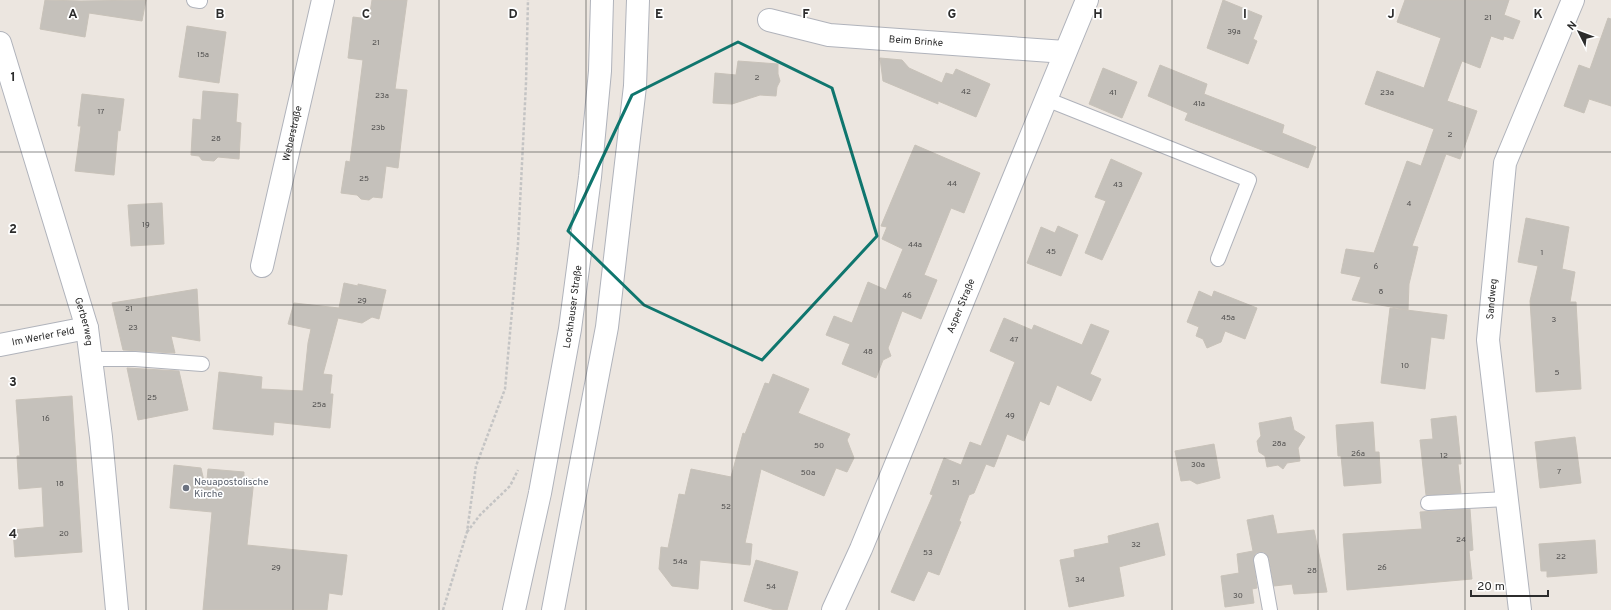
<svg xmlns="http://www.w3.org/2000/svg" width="1611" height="610" viewBox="0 0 1611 610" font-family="Overpass,sans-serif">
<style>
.building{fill:#c5c1bb;stroke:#c8c2b9}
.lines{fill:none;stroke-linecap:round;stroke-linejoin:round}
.service-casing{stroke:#b0b3bb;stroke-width:16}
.minor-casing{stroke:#b0b3bb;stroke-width:24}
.secondary-casing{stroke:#b0b3bb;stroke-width:24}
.path{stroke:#c4c4c4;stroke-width:2.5;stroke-dasharray:3 2;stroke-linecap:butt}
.service{stroke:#fff;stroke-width:14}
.minor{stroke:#fff;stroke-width:22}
.secondary{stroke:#fff;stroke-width:22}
.marked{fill:none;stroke:#0f766e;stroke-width:3;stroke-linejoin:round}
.grid{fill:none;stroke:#2c2c2c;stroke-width:1;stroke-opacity:0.55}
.worship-dot{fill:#6b7280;stroke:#fff;stroke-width:1.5}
.labels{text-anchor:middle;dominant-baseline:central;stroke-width:3.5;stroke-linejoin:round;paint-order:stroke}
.number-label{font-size:8px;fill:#525150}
.street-label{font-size:10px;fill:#2c2c2c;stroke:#fff}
.worship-label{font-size:10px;fill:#5b616d;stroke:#fff;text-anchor:start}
.grid-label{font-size:13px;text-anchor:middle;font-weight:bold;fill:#2c2c2c;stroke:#fff;stroke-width:3.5;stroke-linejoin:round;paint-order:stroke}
</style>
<rect width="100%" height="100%" fill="#ece6e0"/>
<!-- building -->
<g class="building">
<path d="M45,0L81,1L146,0L142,21L89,13L85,37L40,29Z"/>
<path d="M372,0H407L395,89L407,90L398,168L386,166L382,198L373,197L369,200L361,199L357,195L341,193L346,161L350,162L363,60L348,58L353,17L369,19Z"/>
<path d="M1223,0L1262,16L1253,39L1257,41L1248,64L1207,48Z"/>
<path d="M1405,0H1509L1504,15L1520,21L1513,39L1504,36L1503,40L1491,36L1480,68L1462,61L1447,101L1477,111L1460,159L1446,154L1412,246L1418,247L1409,284L1408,310L1352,300L1361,277L1341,273L1346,249L1374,253L1407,161L1421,166L1434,129L1365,104L1377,71L1424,88L1441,38L1397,22Z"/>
<path d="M1608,18L1611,19V106L1589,99L1584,113L1564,106L1579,65L1590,69Z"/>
<path d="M187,26L226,32L219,83L179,77Z"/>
<path d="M880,58L902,60L909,68L942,83L946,73L953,75L956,69L990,84L976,117L938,101V104L883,81Z"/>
<path d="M738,61L778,64V74L780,81L777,87L776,96L760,95L732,104L713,103L715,73L736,75Z"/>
<path d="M1160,65L1207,84L1204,94L1284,125L1282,133L1316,147L1308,168L1185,120L1188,113L1148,96Z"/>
<path d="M1103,68L1137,82L1122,118L1089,104Z"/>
<path d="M203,91L238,94L236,122L241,123L239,159L218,157L214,161L202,160L199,156L191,155L193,119L201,120Z"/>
<path d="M82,94L124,99L120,131L118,130L114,175L75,171L81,126H78Z"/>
<path d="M915,145L980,173L964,213L951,208L924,275L937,280L921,319L902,311L888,348L891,356L883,360L876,378L842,364L850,344L826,335L834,316L852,323L868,282L886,290L903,249L882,239L887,227L881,226Z"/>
<path d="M1111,159L1142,173L1102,260L1085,253L1106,201L1095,197Z"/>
<path d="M162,203L164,244L131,246L128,205Z"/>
<path d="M1526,218L1569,227L1562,269L1575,272L1570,302H1576L1581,389L1536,392L1530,301L1538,266L1518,262Z"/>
<path d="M1058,226L1078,235L1061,276L1027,263L1041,227L1055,233Z"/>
<path d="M344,283L358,286V284L386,290L379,319L372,317L362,323L338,318L323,374L332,375L330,394H333L330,428L274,422L273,435L213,429L219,372L262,377L261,389L303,391L308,343L311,329L288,324L294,303L339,308Z"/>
<path d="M197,289L200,341L171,336L175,353L123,350L112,303Z"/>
<path d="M1199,291L1212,297L1214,291L1257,308L1245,339L1225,331L1221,342L1207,348L1203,339L1196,336L1199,327L1187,322Z"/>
<path d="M1390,308L1447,315L1444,339L1431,337L1425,389L1381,383Z"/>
<path d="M1004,318L1032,330L1034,325L1082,345L1091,324L1109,331L1090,374L1101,379L1091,401L1057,385L1049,405L1040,401L1024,441L1007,434L994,467L986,464L974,493L969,495L959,521L961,522L939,575L928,571L914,601L891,592L933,495L930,494L944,458L961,465L970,442L981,446L1015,362L990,351Z"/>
<path d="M127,368L179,371L188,410L138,420Z"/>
<path d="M773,374L809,389L798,413L850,434L847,440L854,458L847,472L836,468L824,496L761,469L745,543L752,544L750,565L700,560L698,589L672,586L659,569L661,547L668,548L679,494L685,495L691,469L731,477L743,433L745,434L765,383L769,384Z"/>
<path d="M72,396L82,552L15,557L13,530L44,527L42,487L19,489L17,456H20L16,400Z"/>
<path d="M1456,416L1461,464H1458L1461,493L1426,495L1420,440L1433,439L1431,419Z"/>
<path d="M1291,417L1294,430L1305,437L1298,448L1300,461L1287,463L1283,469L1278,465L1267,467L1265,456L1259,452L1257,441L1261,436L1259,423Z"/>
<path d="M1373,422L1375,452H1379L1381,483L1344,486L1341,456H1338L1336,425Z"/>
<path d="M1575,437L1581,483L1540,488L1535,442Z"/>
<path d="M1214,444L1220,478L1197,484L1190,480L1181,481L1175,451Z"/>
<path d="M174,465L201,468L206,490L208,469L244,472V478L254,479L247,545L347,555L342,595L329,593L327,610H203L212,512L170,508Z"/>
<path d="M1470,509L1473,550L1469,551L1472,579L1347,590L1343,534L1422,529L1420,512Z"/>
<path d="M1273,515L1277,534L1314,530L1327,592L1294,594L1292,584L1274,586L1269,558L1264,552H1260L1256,553L1253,558L1257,588L1252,589L1254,603L1225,607L1221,576L1239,573L1237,554L1253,551L1247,520Z"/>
<path d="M1158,523L1165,555L1119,567L1124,596L1069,607L1060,560L1075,557L1074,550L1109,543L1108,536Z"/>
<path d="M1595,540L1597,573L1547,577V571H1541L1539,544Z"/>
<path d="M756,560L798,572L787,610H775L744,601Z"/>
</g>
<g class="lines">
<defs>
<g id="service">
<path d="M194,0L200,1"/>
<path d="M1046,99L1249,180L1218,259"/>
<path d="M91,359H135L202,364"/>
<path d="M1428,503L1507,499"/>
<path d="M1261,560L1270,610"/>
</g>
<g id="minor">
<path id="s1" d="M769,20L829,35L1065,52"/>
<path id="s2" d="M0,43L87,328L101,437L117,610"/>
<path id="s3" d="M262,266L323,0"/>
<path id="s4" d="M0,345L87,328"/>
<path id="s5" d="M833,610L861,549L1087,0"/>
<path id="s6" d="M1520,610L1488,340L1505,163L1573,0"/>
</g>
<g id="secondary">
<path id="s7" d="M514,610L540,493L570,329L590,177L600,71L602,0"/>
<path d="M553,610L607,327L635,86L638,0"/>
</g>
</defs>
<!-- service casing -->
<use href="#service" class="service-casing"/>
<!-- minor casing -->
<use href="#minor" class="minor-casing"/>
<!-- secondary casing -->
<use href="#secondary" class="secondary-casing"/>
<!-- path -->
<g class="path">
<path d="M467,532L480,515L510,486L518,470"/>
<path d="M443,610L467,532L476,466L505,389L518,244L526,83L528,0"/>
</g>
<!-- service -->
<use href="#service" class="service"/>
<!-- minor -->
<use href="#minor" class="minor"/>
<!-- secondary -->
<use href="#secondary" class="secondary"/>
</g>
<!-- marked area -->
<path class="marked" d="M738,42L832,88L877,236L762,360L644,305L568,231L632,95Z"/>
<!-- grid -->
<path class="grid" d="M146,0V610M293,0V610M439,0V610M586,0V610M732,0V610M879,0V610M1025,0V610M1172,0V610M1318,0V610M1465,0V610M0,152H1611M0,305H1611M0,458H1611"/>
<!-- markers -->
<circle class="worship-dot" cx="186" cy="488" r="4"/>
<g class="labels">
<!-- number labels -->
<g class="number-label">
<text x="1488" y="18">21</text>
<text x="1234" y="32">39a</text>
<text x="376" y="43">21</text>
<text x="203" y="55">15a</text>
<text x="757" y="78">2</text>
<text x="966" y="92">42</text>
<text x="1113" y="93">41</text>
<text x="1387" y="93">23a</text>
<text x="382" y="96">23a</text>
<text x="1199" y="104">41a</text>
<text x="101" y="112">17</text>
<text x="378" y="128">23b</text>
<text x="1450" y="135">2</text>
<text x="216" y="139">28</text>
<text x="364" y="179">25</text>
<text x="952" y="184">44</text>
<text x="1118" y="185">43</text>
<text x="1409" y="204">4</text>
<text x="146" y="225">19</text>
<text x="915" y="245">44a</text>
<text x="1051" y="252">45</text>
<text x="1542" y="253">1</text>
<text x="1376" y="267">6</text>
<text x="1381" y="292">8</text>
<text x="907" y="296">46</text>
<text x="362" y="301">29</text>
<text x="129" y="309">21</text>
<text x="1228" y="318">45a</text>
<text x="1554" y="320">3</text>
<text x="133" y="328">23</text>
<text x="1014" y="340">47</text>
<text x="868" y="352">48</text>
<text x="1405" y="366">10</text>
<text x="1557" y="373">5</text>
<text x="152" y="398">25</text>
<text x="319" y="405">25a</text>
<text x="1010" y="416">49</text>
<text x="46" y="419">16</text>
<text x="1279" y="444">28a</text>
<text x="819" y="446">50</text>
<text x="1358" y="454">26a</text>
<text x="1444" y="456">12</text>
<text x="1198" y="465">30a</text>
<text x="1559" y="472">7</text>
<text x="808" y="473">50a</text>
<text x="956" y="483">51</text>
<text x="60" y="484">18</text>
<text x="726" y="507">52</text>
<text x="64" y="534">20</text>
<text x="1461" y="540">24</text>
<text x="1136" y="545">32</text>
<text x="928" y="553">53</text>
<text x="1561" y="557">22</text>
<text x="680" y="562">54a</text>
<text x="276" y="568">29</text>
<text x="1382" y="568">26</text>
<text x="1312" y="571">28</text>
<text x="1080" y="580">34</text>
<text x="771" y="587">54</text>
<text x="1238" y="596">30</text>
</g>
<!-- street labels -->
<g class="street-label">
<text stroke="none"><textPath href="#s1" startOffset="149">Beim Brinke</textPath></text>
<text stroke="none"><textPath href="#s3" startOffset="136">Weberstraße</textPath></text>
<text stroke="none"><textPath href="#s6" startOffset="313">Sandweg</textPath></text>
<text stroke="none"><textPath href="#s5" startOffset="330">Asper Straße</textPath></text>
<text stroke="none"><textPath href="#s7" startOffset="309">Lockhauser Straße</textPath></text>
<text stroke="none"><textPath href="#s2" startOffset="291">Gerberweg</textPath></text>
<text stroke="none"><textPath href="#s4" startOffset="44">Im Werler Feld</textPath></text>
</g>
<!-- worship labels -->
<g class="worship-label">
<text x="194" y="482">Neuapostolische<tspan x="194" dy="12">Kirche</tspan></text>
</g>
</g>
<g class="grid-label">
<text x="73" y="18">A</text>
<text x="220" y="18">B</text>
<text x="366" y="18">C</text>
<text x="513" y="18">D</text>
<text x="659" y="18">E</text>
<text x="806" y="18">F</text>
<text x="952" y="18">G</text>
<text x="1098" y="18">H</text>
<text x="1245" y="18">I</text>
<text x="1391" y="18">J</text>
<text x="1538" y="18">K</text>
<text x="13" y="81">1</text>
<text x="13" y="233">2</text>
<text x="13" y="386">3</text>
<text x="13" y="538">4</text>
</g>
<!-- north arrow -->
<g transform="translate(1579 32) rotate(312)" stroke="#ffffff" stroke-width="3" paint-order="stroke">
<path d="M0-3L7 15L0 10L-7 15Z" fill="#2c2c2c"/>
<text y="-6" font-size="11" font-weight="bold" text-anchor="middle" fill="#2c2c2c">N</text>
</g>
<!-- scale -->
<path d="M1471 590v6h77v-6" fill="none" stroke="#2c2c2c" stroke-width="2"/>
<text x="1477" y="590" font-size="12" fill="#2c2c2c" stroke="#ffffff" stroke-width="3" paint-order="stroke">20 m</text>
</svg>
